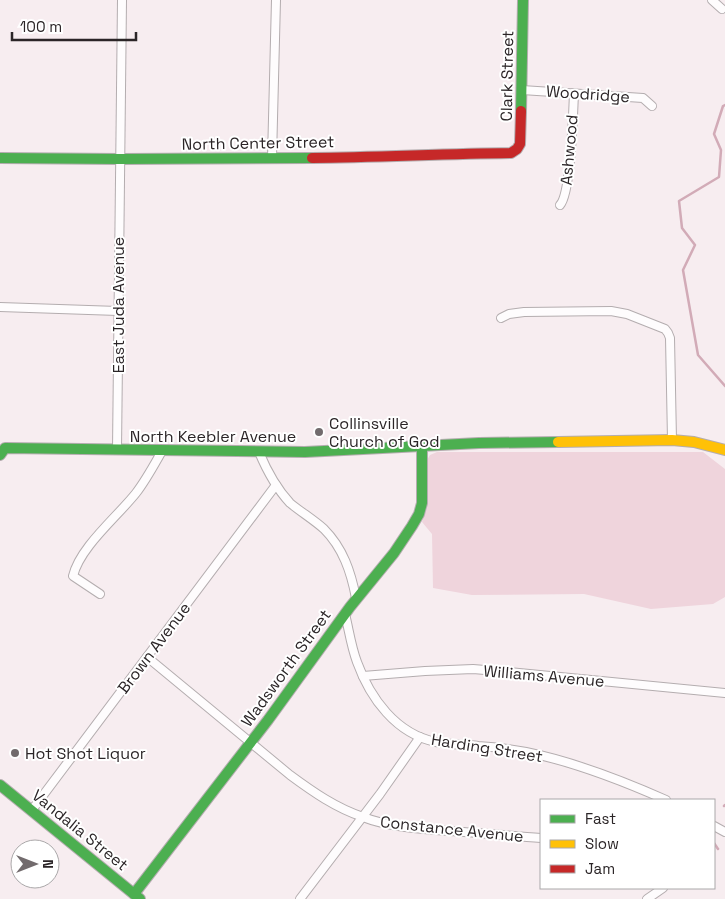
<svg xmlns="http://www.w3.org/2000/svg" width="725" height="899" viewBox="0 0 725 899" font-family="'Space Grotesk',sans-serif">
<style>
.green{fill:#efd4dc}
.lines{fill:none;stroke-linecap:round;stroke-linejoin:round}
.stream{stroke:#d2abb7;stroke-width:2.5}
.street-casing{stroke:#b4adaf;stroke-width:10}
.fast-casing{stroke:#b4adaf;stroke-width:12}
.slow-casing{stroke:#b4adaf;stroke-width:12}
.jam-casing{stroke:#b4adaf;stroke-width:12}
.street{stroke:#fefcfd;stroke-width:8}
.fast{stroke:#4caf50;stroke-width:10}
.slow{stroke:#ffc107;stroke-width:10}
.jam{stroke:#c62828;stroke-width:10}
.poi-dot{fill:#726b6d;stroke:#fff;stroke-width:2}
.labels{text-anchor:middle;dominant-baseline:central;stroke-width:4;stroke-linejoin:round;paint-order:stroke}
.street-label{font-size:16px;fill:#2b2527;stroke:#fff}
.poi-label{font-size:16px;fill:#2b2527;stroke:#fff;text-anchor:start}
</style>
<rect width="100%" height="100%" fill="#f7edf0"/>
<!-- green -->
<path class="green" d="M437,452H703L725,469V597L713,604L651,609L584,594L472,595L433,588L432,534L422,522L427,508V460L430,455Z"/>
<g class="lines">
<!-- stream -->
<g class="stream">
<path d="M725,105L723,106L714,134L721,150L719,177L679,201L682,228L695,245L683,270L698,355L725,386"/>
<path d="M724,806L725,805"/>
<path d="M714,843L718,849"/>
</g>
<defs>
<g id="street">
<path d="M712,0L722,9"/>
<path d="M522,90L643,98L652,106"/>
<path d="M272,158L276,0"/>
<path d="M560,205C571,193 573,114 574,93"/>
<path d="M0,307L118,311"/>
<path d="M501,318L509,314L524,312L611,311L627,314L665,329L668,333L670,338L672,440"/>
<path d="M117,450L122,0"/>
<path d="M259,452C267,471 276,488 290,503C301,512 314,520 324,529C343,548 351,572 356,598"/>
<path d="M100,594L73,576C80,547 117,517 136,493C146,480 154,465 162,451"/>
<path d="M345,614C349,630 351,646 357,662C370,698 396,734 436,742C450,745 464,744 478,746C494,747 510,749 526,752C575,762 621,780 666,800"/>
<path d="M147,657L290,775C313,792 336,808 363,817C388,827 422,829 450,831C480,833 511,836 541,838"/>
<path d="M363,676L425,671L473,669L509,672L725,693"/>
<path d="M32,810L276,485"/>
<path d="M714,826L725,832"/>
<path d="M300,899L380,794L420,737"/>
<path d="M647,899L663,888"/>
</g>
<g id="fast">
<path d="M521,111L523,0"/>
<path d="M0,158L120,159L312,158"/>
<path d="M0,455L5,448L305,452L479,443L558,442"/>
<path d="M0,785L140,899"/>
<path d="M134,894L268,720L350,607L394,553L412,526L419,514L422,503V446"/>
</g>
<path id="slow" d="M558,442L672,440L694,442L725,450"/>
<path id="jam" d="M312,158C379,157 445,154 511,153L517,149L520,144L521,111"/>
</defs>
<!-- street casing -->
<use href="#street" class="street-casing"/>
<!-- fast casing -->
<use href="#fast" class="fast-casing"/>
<!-- slow casing -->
<use href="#slow" class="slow-casing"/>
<!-- jam casing -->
<use href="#jam" class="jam-casing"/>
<!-- street -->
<use href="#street" class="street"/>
<!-- fast -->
<use href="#fast" class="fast"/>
<!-- slow -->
<use href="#slow" class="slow"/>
<!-- jam -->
<use href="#jam" class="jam"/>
</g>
<!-- markers -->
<g class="poi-dot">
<circle cx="319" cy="432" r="5"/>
<circle cx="15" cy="753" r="5"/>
</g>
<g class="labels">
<!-- street labels -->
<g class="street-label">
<text transform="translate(507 76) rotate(-89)">Clark Street</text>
<text transform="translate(588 94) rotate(4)">Woodridge</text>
<text transform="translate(258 143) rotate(-1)">North Center Street</text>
<text transform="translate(569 150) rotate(-85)">Ashwood</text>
<text transform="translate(118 305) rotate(-90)">East Juda Avenue</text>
<text x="213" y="436">North Keebler Avenue</text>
<text transform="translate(154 648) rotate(-53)">Brown Avenue</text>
<text transform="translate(286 668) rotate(-54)">Wadsworth Street</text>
<text transform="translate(544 676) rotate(5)">Williams Avenue</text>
<text transform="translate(487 748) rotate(9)">Harding Street</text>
<text transform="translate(452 829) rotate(6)">Constance Avenue</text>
<text transform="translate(80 830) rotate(39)">Vandalia Street</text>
</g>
<!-- poi labels -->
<g class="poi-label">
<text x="329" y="423">Collinsville<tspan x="329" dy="18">Church of God</tspan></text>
<text x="25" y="753">Hot Shot Liquor</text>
</g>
</g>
<!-- legend -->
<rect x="540" y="799" width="175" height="90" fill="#ffffff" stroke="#aaa8a9"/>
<rect x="550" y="815" width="25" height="8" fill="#4caf50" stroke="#aaa8a9"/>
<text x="585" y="824" font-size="15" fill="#2b2527">Fast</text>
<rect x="550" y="840" width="25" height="8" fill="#ffc107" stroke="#aaa8a9"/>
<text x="585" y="849" font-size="15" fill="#2b2527">Slow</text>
<rect x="550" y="865" width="25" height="8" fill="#c62828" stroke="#aaa8a9"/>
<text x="585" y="874" font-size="15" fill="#2b2527">Jam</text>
<!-- north arrow -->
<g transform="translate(35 864) rotate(90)"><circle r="24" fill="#ffffff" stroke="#aaa8a9"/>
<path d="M0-4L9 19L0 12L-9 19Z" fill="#726b6d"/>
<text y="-8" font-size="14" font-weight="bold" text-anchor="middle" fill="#2b2527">N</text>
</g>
<!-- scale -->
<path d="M12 32v8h124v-8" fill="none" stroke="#2b2527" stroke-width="2.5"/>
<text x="20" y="32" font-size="15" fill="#2b2527" stroke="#ffffff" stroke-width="4" paint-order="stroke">100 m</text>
</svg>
